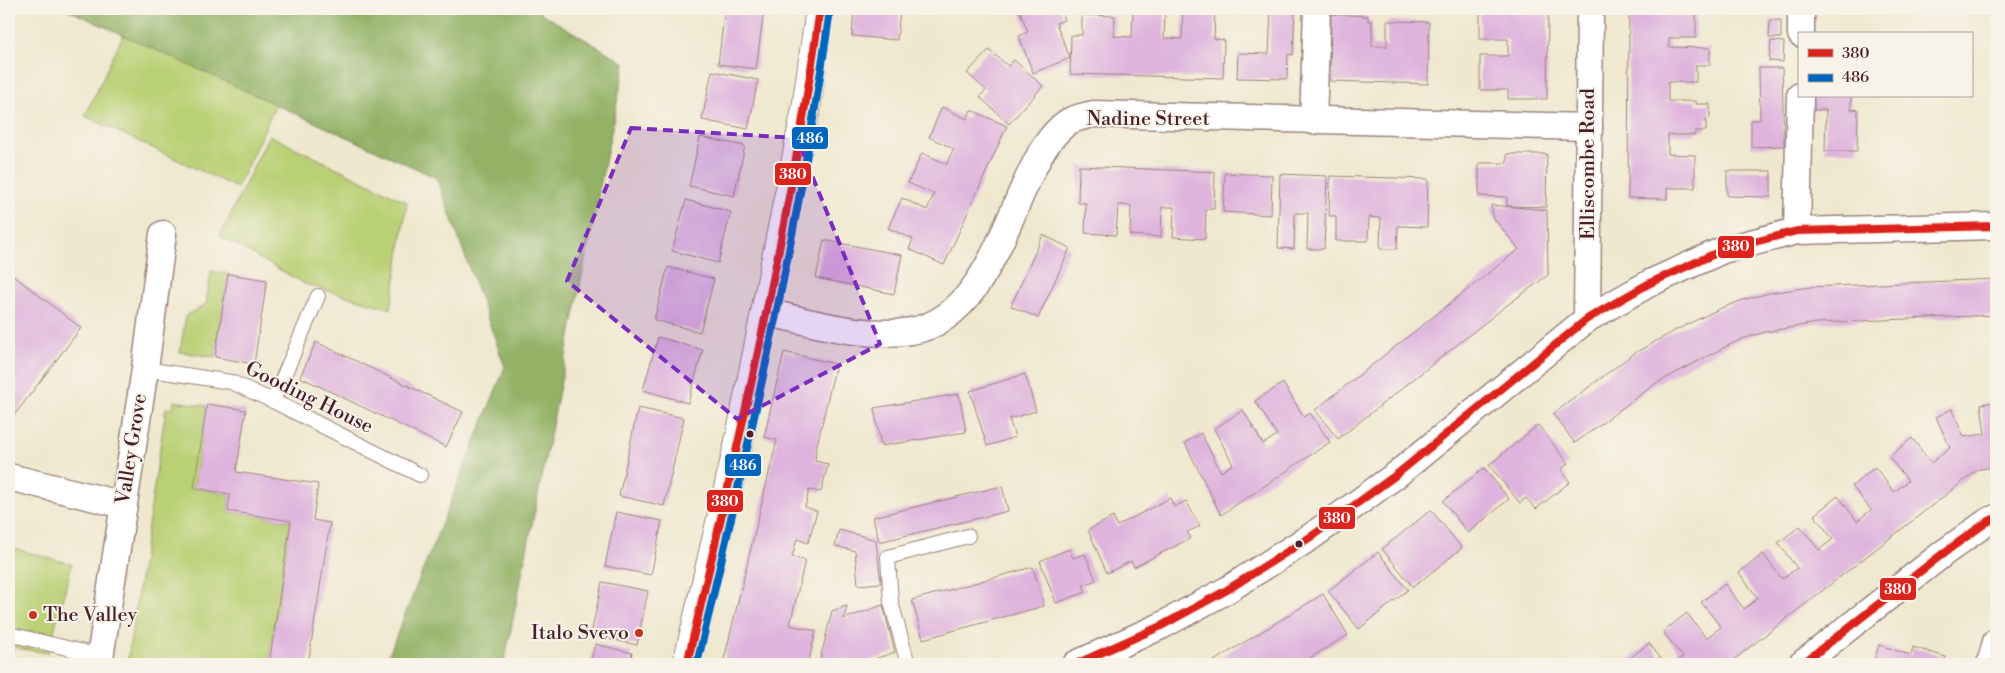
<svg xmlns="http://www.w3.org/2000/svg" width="2005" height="673" viewBox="0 0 2005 673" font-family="'Libre Bodoni',serif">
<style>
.green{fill:#bad074;stroke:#827850}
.forest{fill:#93b266;stroke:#6e6848}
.building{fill:#deb3dd}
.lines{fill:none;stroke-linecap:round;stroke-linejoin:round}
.service-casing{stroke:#9c847d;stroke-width:16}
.minor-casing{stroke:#9c847d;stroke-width:29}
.tertiary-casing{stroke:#9c847d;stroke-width:30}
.service{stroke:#fff;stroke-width:14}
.minor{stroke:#fff;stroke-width:26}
.tertiary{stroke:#fff;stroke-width:28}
.bus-1-casing{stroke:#f7f3e8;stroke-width:11}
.bus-2-casing{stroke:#f7f3e8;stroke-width:11}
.bus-1{stroke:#dc241f;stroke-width:8}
.bus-2{stroke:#0065bd;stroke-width:8}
.marked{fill:#7b2cbf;fill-opacity:0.2;stroke:#7b2cbf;stroke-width:4;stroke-dasharray:10 6;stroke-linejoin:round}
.bus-dot{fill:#4a1f2b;stroke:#f7f3e8;stroke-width:2}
.poi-dot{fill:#c8321e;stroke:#f7f3e8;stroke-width:2}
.labels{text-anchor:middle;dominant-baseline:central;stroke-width:4;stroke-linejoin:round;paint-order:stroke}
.street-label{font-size:20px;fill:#4a1f2b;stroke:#f7f3e8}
.poi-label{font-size:20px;fill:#4a1f2b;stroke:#f7f3e8;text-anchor:start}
.line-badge{stroke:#f7f3e8;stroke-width:2}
.badge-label{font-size:14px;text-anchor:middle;font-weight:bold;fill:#fff}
</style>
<rect width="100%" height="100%" fill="#f7f3e8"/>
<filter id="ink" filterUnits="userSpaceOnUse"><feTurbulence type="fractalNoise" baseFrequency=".02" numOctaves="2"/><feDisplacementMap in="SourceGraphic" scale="10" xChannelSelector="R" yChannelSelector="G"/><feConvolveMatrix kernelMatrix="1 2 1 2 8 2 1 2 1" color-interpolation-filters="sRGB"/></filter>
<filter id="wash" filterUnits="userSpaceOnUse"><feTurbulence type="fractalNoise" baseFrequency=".0096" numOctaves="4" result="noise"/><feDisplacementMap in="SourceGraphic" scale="20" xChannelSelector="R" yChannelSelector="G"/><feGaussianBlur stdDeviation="1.12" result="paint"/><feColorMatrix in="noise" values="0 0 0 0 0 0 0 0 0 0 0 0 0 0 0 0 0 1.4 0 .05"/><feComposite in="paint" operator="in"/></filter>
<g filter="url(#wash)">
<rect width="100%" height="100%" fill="#efe8cf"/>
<!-- green -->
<g class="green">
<path d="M124,33L276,104L237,188L85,116Z"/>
<path d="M269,135L407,202L391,309L305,284L220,236Z"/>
<path d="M211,271L228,274L215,357L180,352L186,316L206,304Z"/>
<path d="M174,401L207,406L194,488L230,494L228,511L291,521L269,664H127L166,408L173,409Z"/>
<path d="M9,547L72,564L48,653L9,647Z"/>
</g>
<!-- forest -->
<path class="forest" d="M66,9H534L625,63L504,664H385L505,367L437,178Z"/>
<g id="blocks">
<!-- building -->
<g class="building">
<path d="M725,9H764L756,69L718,64Z"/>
<path d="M854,9H900L897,40L852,36Z"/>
<path d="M1019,9H1060L1064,20L1056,23L1070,58L1033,73L1019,36L1028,32Z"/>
<path d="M1133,9L1165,10L1164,38L1182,39L1183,11L1215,12L1214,39L1224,40L1223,78L1070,74L1071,35H1082V15L1115,16L1114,36L1132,37Z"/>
<path d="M1271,9H1295L1293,55L1288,54L1287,79L1237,78L1238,53L1269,54Z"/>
<path d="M1480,9H1548L1547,99H1508V90H1480V56H1508V39H1480Z"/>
<path d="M1629,9H1696V38H1669V47L1710,48V65H1696V82H1668V101H1696V104H1710V118L1706,119V131H1695V135H1668V154L1695,155V188H1667V199L1628,198Z"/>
<path d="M1331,14L1368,16V21H1372V46H1387V21L1429,22L1428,84L1330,81Z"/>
<path d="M1770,20H1781V38H1769Z"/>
<path d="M1771,41L1784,42L1783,62L1769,61Z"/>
<path d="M989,50L1008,66L1014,60L1043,86L1009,124L980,97L986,90L967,73Z"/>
<path d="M1759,68H1782L1784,146L1751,147V120H1760Z"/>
<path d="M712,71L758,80L748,129L702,120Z"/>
<path d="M1814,96H1851V110L1858,109L1857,151H1825L1826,110H1814Z"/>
<path d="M942,107L967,119L971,110L1007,126L944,265L909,249L913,239L888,228L902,198L927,210L934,194L908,183L922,153L947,164L950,156L954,149L929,137Z"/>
<path d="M700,137L745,146L734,196L689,186Z"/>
<path d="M1507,154H1547L1546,207L1507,206V197L1479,196V163H1507Z"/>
<path d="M1079,166L1215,172L1214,209H1206L1205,239L1173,237L1174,207H1162L1161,237L1130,235L1131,206L1123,205H1118L1116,235L1085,233L1086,203H1078Z"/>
<path d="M1727,171H1771V197L1727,196Z"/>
<path d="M1225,173L1272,175L1271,215L1223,212Z"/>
<path d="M1280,174L1327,176L1324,249H1307L1308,213H1295L1294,249L1278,248Z"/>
<path d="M1330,176L1428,179L1427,227L1398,226L1397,249H1380L1381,218L1369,217L1368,241H1336V216H1329Z"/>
<path d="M686,200L731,212L718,263L672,251Z"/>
<path d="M1491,205L1547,210L1548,275L1506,306L1338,439L1315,410L1519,249L1494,219Z"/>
<path d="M1043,235L1070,248L1038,318L1011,306Z"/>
<path d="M824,240L902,255L894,294L816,278Z"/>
<path d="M668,267L714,279L700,332L654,320Z"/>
<path d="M10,273L81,328L9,422V276Z"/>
<path d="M228,274L267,280L254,364L215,357Z"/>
<path d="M1996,279V315L1816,323L1765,332L1742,339L1719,350L1655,384L1575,443L1553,414L1633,354L1676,330L1721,308L1743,300L1769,293L1810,287Z"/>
<path d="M658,337L703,350L688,403L643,390Z"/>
<path d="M316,342L463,412L446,447L300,377Z"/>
<path d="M784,352L836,364L816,449L815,461L828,464L821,492L809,490L805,507L817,511L808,543L797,539L792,557L805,560L790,625L816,631L808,664H723L777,440L764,437Z"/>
<path d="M1025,374L1036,411L1009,419L1015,437L987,446L970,391Z"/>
<path d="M1283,383L1304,417L1310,413L1330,442L1221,515L1185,443L1201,433L1221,472L1233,464L1214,429L1243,410L1263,444L1277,435L1255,401Z"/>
<path d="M959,394L966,432L881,446L874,408Z"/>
<path d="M1996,402V467L1979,469L1728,664H1672L1683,657L1663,632L1687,613L1706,638L1721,627L1701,602L1725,584L1744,609L1758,598L1739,573L1763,554L1782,579L1797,568L1778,543L1800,526L1819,550L1833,539L1814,515L1838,496L1857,521L1871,510L1852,486L1875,467L1894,492L1908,481L1889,457L1912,438L1931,463L1950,448L1936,417L1952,409L1964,437L1985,434L1981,404Z"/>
<path d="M207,404L246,410L236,472L318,484L313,520L330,523L308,664H269L291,521L228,511L230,494L194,488Z"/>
<path d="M638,408L684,418L664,506L619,496Z"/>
<path d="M1538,425L1568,463L1561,470L1570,482L1536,509L1526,498L1520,503L1489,465Z"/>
<path d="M1484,468L1509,499L1468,533L1443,501Z"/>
<path d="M1002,486L1008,511L879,542L873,517Z"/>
<path d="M1170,498L1174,507L1186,501L1200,526L1187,532L1191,538L1134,567L1131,561L1107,573L1088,530L1113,517L1117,526Z"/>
<path d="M1431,510L1462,548L1413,587L1382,549Z"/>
<path d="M616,512L662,521L651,575L605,566Z"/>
<path d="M839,530L876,540L881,583L858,585L855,551L835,546Z"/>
<path d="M1069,549L1073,558L1085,554L1096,580L1083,585L1086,592L1056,603L1040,561Z"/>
<path d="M1378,552L1408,590L1359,629L1328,591Z"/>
<path d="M1033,567L1044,606L923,639L912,600Z"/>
<path d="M602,582L648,591L637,645L591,635Z"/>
<path d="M1323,594L1348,635L1300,664H1209Z"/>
<path d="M883,605L895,652L860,664H819L832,611L847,606L844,619Z"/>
<path d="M1649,643L1665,664H1627L1625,662Z"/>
<path d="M595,644L632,653L629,664H590Z"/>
<path d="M1879,645L1911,655L1913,647L1946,657L1944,664H1873Z"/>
<path d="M9,657H13L12,664H9Z"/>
</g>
</g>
</g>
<g filter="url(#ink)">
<use href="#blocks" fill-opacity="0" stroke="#9c847d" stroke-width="1"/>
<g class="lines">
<defs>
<g id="service">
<path d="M145,369L231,382L273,401L420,475"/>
<path d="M273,401L318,296"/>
<path d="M9,634L100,656"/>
<path d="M908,664L891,602L888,557L968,536"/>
</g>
<g id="minor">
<path d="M1801,34V9"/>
<path d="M1313,121L1317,9"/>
<path d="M1797,231L1800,96"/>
<path d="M765,312C812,322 863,339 911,331C978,320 1002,233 1027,181C1037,159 1048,136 1068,122C1074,118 1085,116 1093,114L1589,127"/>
<path d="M1587,319L1590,9"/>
<path d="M9,477L124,505"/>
<path d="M99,664L145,369L163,234"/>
<path d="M1076,664L1161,626L1227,590L1312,536L1396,475L1587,319L1650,283L1723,250L1797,231L1996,226"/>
<path d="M1802,664L1945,552L1987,522L1996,518"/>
<path d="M1990,664L1996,642"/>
</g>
<path id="tertiary" d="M687,664L739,442L806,109L820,9"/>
</defs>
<!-- service casing -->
<use href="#service" class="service-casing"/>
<!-- minor casing -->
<use href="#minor" class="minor-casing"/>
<!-- tertiary casing -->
<use href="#tertiary" class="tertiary-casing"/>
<!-- service -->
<use href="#service" class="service"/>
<!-- minor -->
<use href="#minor" class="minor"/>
<!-- tertiary -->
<use href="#tertiary" class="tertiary"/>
<defs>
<g id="bus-1">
<path d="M687,664C738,447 789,230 820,9"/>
<path d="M1076,664L1161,626L1227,590L1312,536L1396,475L1587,319L1650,283L1723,250L1797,231L1996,226"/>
<path d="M1802,664L1945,552L1987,522L1996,518"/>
</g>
<path id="bus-2" d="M697,664C748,448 799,231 830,10"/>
</defs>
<!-- bus-1 casing -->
<use href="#bus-1" class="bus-1-casing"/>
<!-- bus-2 casing -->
<use href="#bus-2" class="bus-2-casing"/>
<!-- bus-1 -->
<use href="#bus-1" class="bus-1"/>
<!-- bus-2 -->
<use href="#bus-2" class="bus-2"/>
</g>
</g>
<!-- marked area -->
<path class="marked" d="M631,128L797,138L880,344L737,419L567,281Z"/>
<!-- markers -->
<g class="bus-dot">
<circle cx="750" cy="434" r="4.5"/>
<circle cx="1299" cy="544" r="4.5"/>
</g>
<g class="poi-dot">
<circle cx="33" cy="615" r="5"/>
<circle cx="639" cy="633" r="5"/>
</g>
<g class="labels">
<!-- street labels -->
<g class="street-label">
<text x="1148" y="119">Nadine Street</text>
<text transform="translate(1588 164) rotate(-90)">Elliscombe Road</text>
<text transform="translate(309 398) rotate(26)">Gooding House</text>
<text transform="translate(132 449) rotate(-81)">Valley Grove</text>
</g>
<!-- poi labels -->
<g class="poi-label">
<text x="43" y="615">The Valley</text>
<text x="629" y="633" text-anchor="end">Italo Svevo</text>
</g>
</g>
<g class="line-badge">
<rect x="791" y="126" width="38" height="24" rx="5" fill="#0065bd"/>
<rect x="774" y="162" width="38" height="24" rx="5" fill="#dc241f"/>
<rect x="1717" y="235" width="38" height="24" rx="5" fill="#dc241f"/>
<rect x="724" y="453" width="38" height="24" rx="5" fill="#0065bd"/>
<rect x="706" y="489" width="38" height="24" rx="5" fill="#dc241f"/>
<rect x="1318" y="506" width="38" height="24" rx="5" fill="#dc241f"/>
<rect x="1879" y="577" width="38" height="24" rx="5" fill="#dc241f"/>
</g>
<g class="badge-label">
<text x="810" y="143">486</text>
<text x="793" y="179">380</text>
<text x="1736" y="251">380</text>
<text x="743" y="470">486</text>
<text x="725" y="506">380</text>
<text x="1337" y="523">380</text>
<text x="1898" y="594">380</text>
</g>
<!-- margin -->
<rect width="2005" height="673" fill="none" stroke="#f7f3e8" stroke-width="30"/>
<!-- legend -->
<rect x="1798" y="32" width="175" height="65" fill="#f7f3e8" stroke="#b29e9c"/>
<rect x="1808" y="49" width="25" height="8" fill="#dc241f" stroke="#b29e9c"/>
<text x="1842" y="58" font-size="15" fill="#4a1f2b">380</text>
<rect x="1808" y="74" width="25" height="8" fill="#0065bd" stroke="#b29e9c"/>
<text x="1842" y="82" font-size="15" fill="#4a1f2b">486</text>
</svg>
